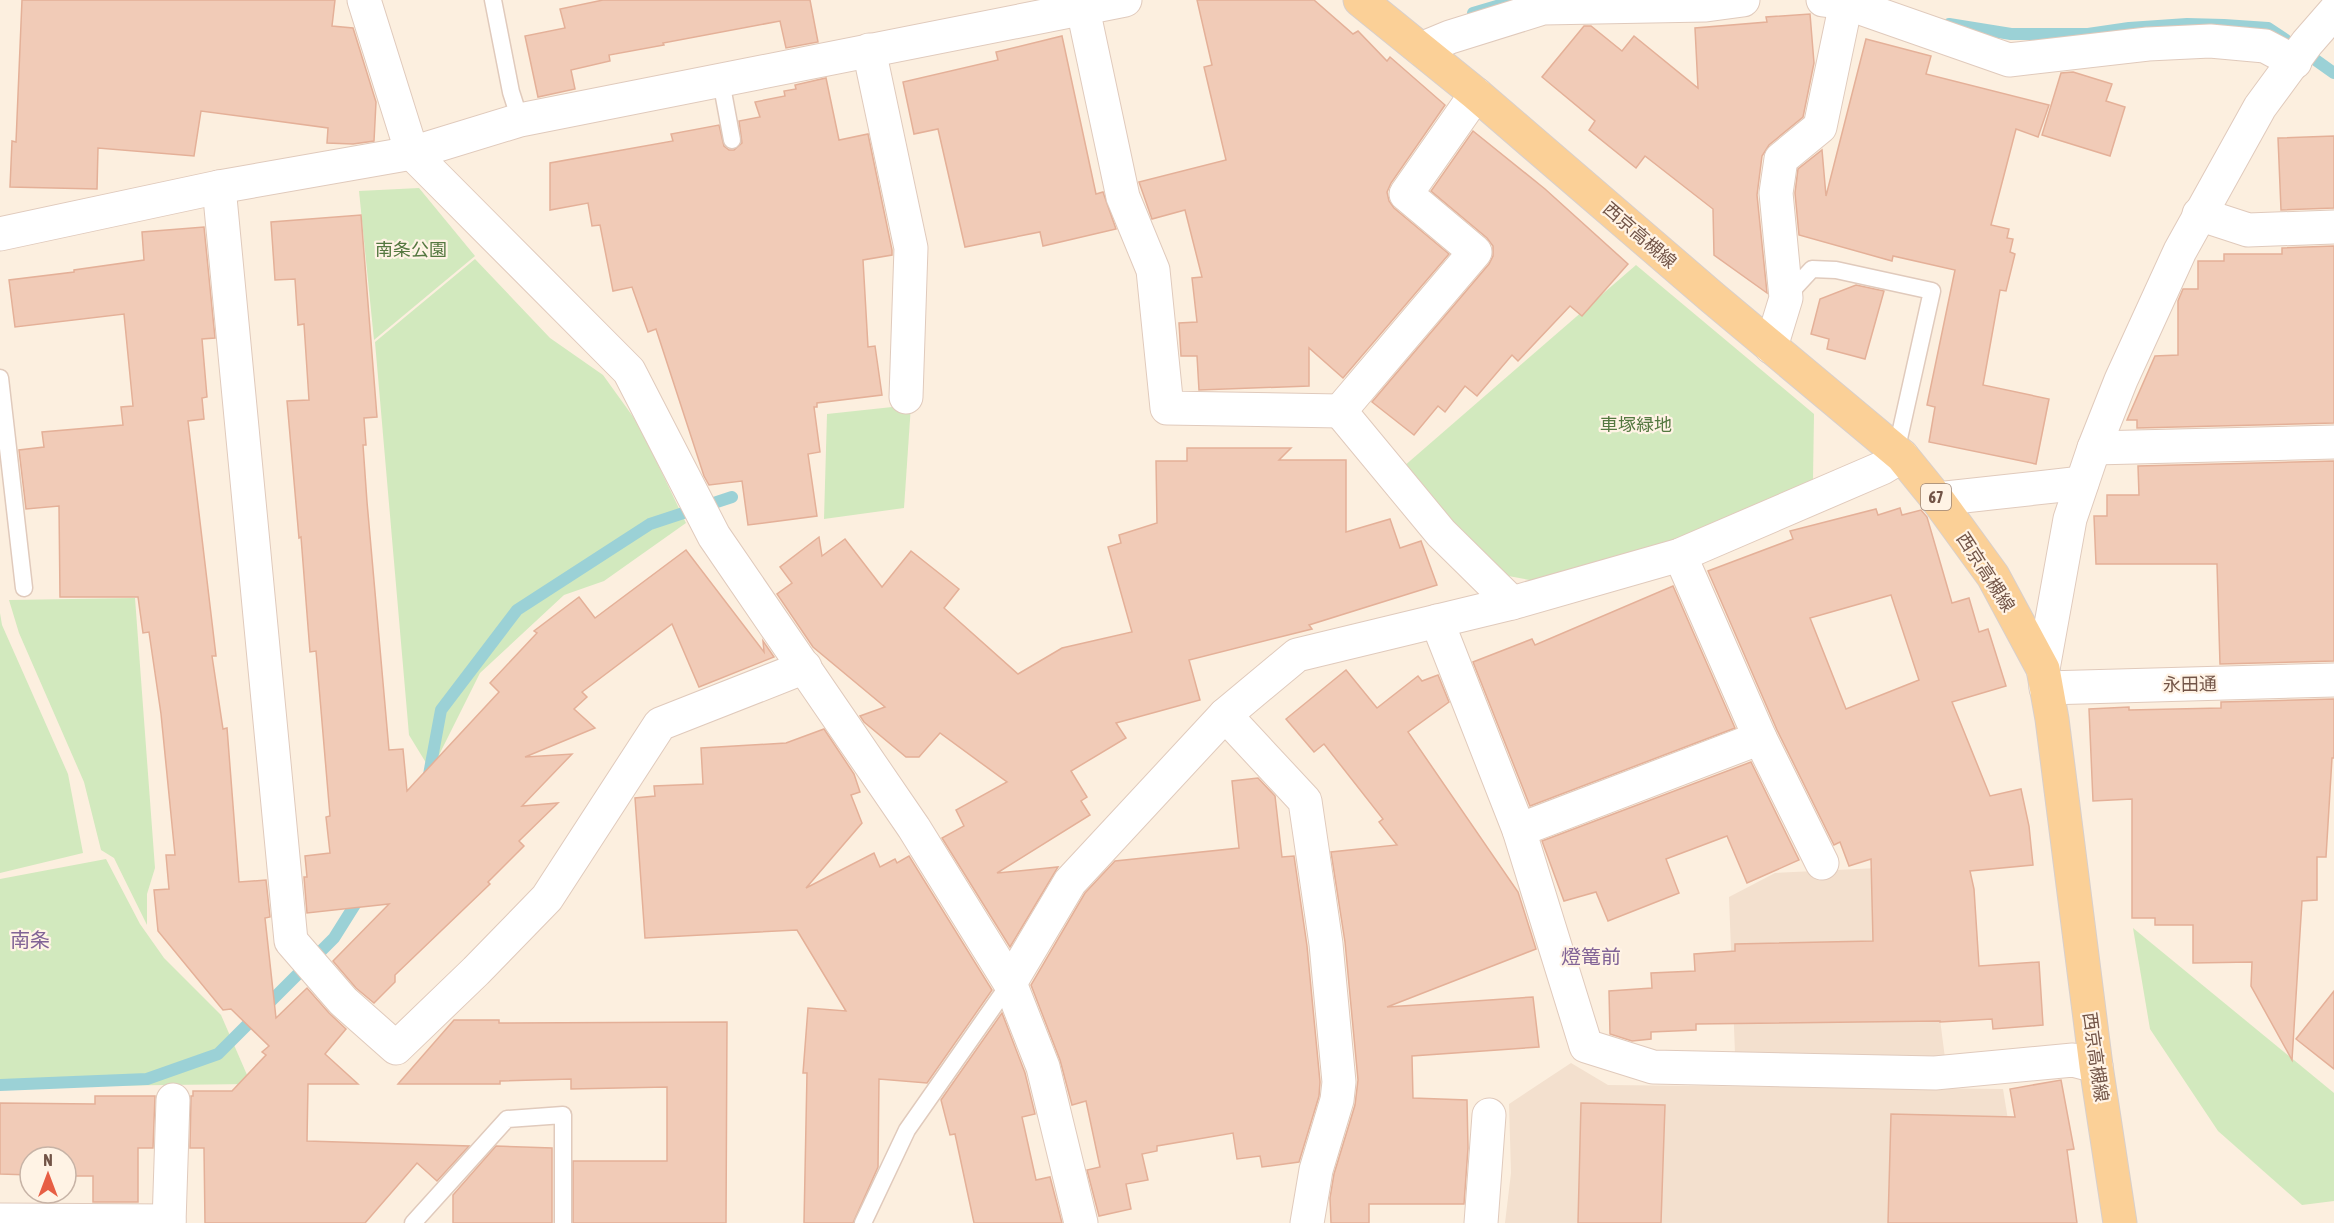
<svg xmlns="http://www.w3.org/2000/svg" width="2334" height="1223" viewBox="0 0 2334 1223" font-family="'Asap Condensed','Noto Sans JP',sans-serif">
<style>
.residential{fill:#f3e0ce}
.green{fill:#d2e9be}
.lines{fill:none;stroke-linecap:round;stroke-linejoin:round}
.stream{stroke:#9bd1d6;stroke-width:12}
.building{fill:#f1cbb7;stroke:#e4b098;stroke-width:1.5;fill-rule:evenodd}
.service-casing{stroke:#e0cabc;stroke-width:19}
.minor-casing{stroke:#e0cabc;stroke-width:35}
.tertiary-casing{stroke:#e0cabc;stroke-width:35}
.primary-casing{stroke:#d8cfcb;stroke-width:35}
.service{stroke:#fff;stroke-width:16}
.minor{stroke:#fff;stroke-width:33}
.tertiary{stroke:#fff;stroke-width:33}
.primary{stroke:#fbd097;stroke-width:33}
.labels{text-anchor:middle;dominant-baseline:central;stroke-width:4.5;stroke-linejoin:round;paint-order:stroke}
.shield{fill:#fff3e5;stroke:#9c8476;stroke-width:1.5}
.shield-label{font-size:16px;font-weight:bold;fill:#725447}
.street-label{font-size:18px;fill:#725447;stroke:#fff3e5}
.park-label{font-size:18px;fill:#547840;stroke:#fff3e5}
.neighbourhood-label{font-size:20px;fill:#816396;stroke:#fff3e5}
</style>
<rect width="100%" height="100%" fill="#fcefdf"/>
<!-- residential -->
<g class="residential">
<path d="M1920,866L1945,1058L1735,1053L1729,897L1775,873Z"/>
<path d="M1571,1063L1608,1085L2003,1089L2020,1194L2004,1223H1505L1511,1173L1509,1104Z"/>
</g>
<!-- green -->
<g class="green">
<path d="M419,188L475,256L374,340L359,191Z"/>
<path d="M475,259L550,338L603,375L639,425L686,523L604,581L564,595L480,673L431,771L409,735L375,342Z"/>
<path d="M1636,265L1814,414L1813,480L1656,547L1540,582L1503,575L1403,467Z"/>
<path d="M911,405L904,508L824,519L827,414Z"/>
<path d="M135,598L155,868L147,894V925L114,858L101,850L84,782L19,633L9,600Z"/>
<path d="M0,613L2,625L68,774L83,853L0,873Z"/>
<path d="M106,859L140,924L164,958L221,1015L251,1084L0,1087V879Z"/>
<path d="M2133,928L2334,1093V1201L2302,1205L2218,1131L2150,1029Z"/>
</g>
<g class="lines">
<!-- stream -->
<g class="stream">
<path d="M1473,13L1517,0"/>
<path d="M1949,24L2011,34H2088L2129,28L2187,24L2224,25L2268,28L2286,40"/>
<path d="M2303,51L2334,73"/>
<path d="M428,780L441,710L517,610L650,524L732,497"/>
<path d="M0,1085L147,1079L218,1054L334,938L361,895"/>
</g>
</g>
<!-- building -->
<g class="building">
<path d="M22,0H335L332,26L353,28L376,102L374,141L353,144L327,143L328,128L201,111L194,156L98,148L97,189L10,187L12,141L16,142Z"/>
<path d="M603,0H810L818,42L786,48L780,21L663,43L664,45L609,55L610,61L571,70L575,89L538,97L525,36L565,28L560,9Z"/>
<path d="M1197,0H1314L1353,34L1358,31L1387,61L1390,57L1445,105L1391,183L1387,192L1389,201L1394,208L1449,254L1343,378L1309,348V386L1199,390L1197,356H1181L1179,323L1197,322L1192,278L1202,277L1185,210L1152,219L1139,182L1226,160L1204,67L1212,65Z"/>
<path d="M1810,14L1814,63L1803,117L1769,145L1762,156L1757,195L1767,293L1714,255L1713,209L1645,156L1636,168L1589,130L1595,121L1542,77L1584,26H1591L1622,51L1634,36L1698,88L1695,28L1767,22L1766,17Z"/>
<path d="M1062,36L1096,194L1103,192L1116,229L1043,246L1040,232L965,247L938,129L914,134L903,82L998,60L996,52Z"/>
<path d="M1866,39L1931,56L1926,74L2049,105L2038,137L2016,129L1991,225L2009,229L2007,238L2013,239L2010,252L2015,254L2006,291L2000,290L1983,385L2049,399L2036,464L1929,442L1935,407L1927,405L1955,270L1893,256L1892,261L1799,235L1795,193L1798,169L1822,150L1826,196Z"/>
<path d="M2073,72L2112,84L2106,101L2125,107L2110,156L2042,135L2061,73Z"/>
<path d="M826,78L839,140L868,134L892,250V255L863,260L868,347L875,346L882,395L817,403V407H814L820,452L808,454L817,516L748,525L742,481L709,485L704,476L656,329L648,332L632,287L613,291L600,225L592,226L588,203L550,210V163L673,141L671,134L719,125L724,146L729,150H734L742,143L739,121L760,117L755,102L785,96L784,91L796,89L795,85Z"/>
<path d="M1473,131L1545,189L1628,264L1582,316L1570,306L1518,361L1512,355L1477,396L1465,386L1445,412L1438,406L1414,435L1372,402L1489,264L1493,256V246L1487,238L1431,191Z"/>
<path d="M2334,136V208L2281,210L2278,138Z"/>
<path d="M361,215L377,417L364,418L366,445H363L367,502L389,750L403,749L407,791L499,692L490,683L537,633L534,631L579,597L595,618L686,550L764,652L763,641L774,657L699,687L672,624L582,692L587,697L574,709L595,728L525,757L572,754L522,806L558,803L519,841L524,846L488,882L490,884L395,975V982L374,1003L356,988L333,961L389,904L307,913L304,877H307L305,856L330,853L326,817L330,816L316,651L310,652L301,537L299,538L287,401L309,400L304,324L298,325L295,279L275,280L271,222Z"/>
<path d="M204,227L215,338L202,339L207,397L202,398L204,419L188,421L216,656H212L223,729L227,728L239,882L266,880L270,917L265,918L276,1018L307,988L329,1013L346,1029L325,1054L358,1084H308L307,1141L469,1146L437,1181L417,1163L365,1223H205L204,1148H190L191,1096H193V1091H232L266,1055L262,1052L269,1046L231,1009L223,1010L158,931L154,890L169,889L166,855H175L161,714L149,632L143,633L138,597H60L59,506L26,509L19,450L44,447L42,432L123,425L121,407L133,406L124,314L15,327L9,280L74,272V270L144,260L142,232Z"/>
<path d="M2334,246V423L2137,428V420H2127L2155,356L2178,355V301L2183,289H2198V261H2224V254H2282V248Z"/>
<path d="M1856,285L1884,291L1865,359L1827,349L1829,339L1811,334L1820,299Z"/>
<path d="M1187,448H1291L1279,460H1346V532L1390,519L1400,548L1421,541L1437,585L1309,625L1312,629L1189,660L1200,700L1116,723L1126,738L1071,771L1087,797L1081,801L1090,815L997,873L1058,867L1010,947L942,838L964,826L956,810L1007,782L940,733L919,757H906L864,722L860,716L885,707L813,647L777,594L792,583L780,567L819,537L822,556L845,539L882,587L911,551L959,589L944,608L1018,674L1062,648L1132,632L1108,547L1121,543L1119,535L1157,523L1156,461H1187Z"/>
<path d="M2334,461V661L2220,664L2217,564H2096L2094,516H2107V495H2139L2138,466Z"/>
<path d="M1900,508L1902,515L1921,510L1927,517L1952,603L1969,598L1979,632L1988,629L2006,686L1952,702L1990,796L2021,789L2029,826L2033,865L1970,871L1974,889L1979,966L2039,962L2043,1025L1993,1029L1992,1019L1940,1022V1021L1696,1024V1030L1651,1032V1039L1632,1041L1610,1034L1609,991L1652,988L1651,973L1695,971L1694,954L1735,951V944L1873,941L1871,859L1849,866L1840,842L1834,845L1777,730L1708,571L1793,539L1790,531L1876,509L1878,515ZM1891,595L1919,680L1846,709L1810,618Z"/>
<path d="M1673,586L1735,728L1530,806L1473,662L1532,639L1535,645Z"/>
<path d="M1346,670L1377,708L1418,676L1422,681L1438,675L1449,702L1408,732L1518,892L1536,949L1387,1007L1533,997L1539,1047L1412,1056L1413,1098L1467,1100L1468,1148L1464,1204H1369V1223H1331L1330,1198L1334,1174L1355,1105L1358,1080L1345,942L1331,852L1397,845L1379,822L1383,819L1324,744L1314,752L1286,719Z"/>
<path d="M2334,699V758H2332L2326,857H2317V900L2302,901L2292,1060L2251,986L2252,962L2193,963V925H2155V918H2132V799L2093,801L2089,709L2129,707V710L2221,708V702Z"/>
<path d="M824,729L854,774L860,792L851,795L862,823L806,888L874,853L880,867L895,859L897,863L909,856L992,990L927,1083L879,1079L878,1167L853,1223H804L807,1073H803L808,1008L846,1011L797,930L645,938L635,798L655,796L654,786L703,784L701,748L786,743Z"/>
<path d="M1751,762L1799,860L1747,883L1727,836L1666,859L1679,893L1608,921L1596,892L1564,901L1542,841Z"/>
<path d="M1258,778L1275,796L1282,857L1294,856L1307,946L1320,1082L1319,1096L1299,1162L1262,1167L1260,1156L1237,1159L1233,1133L1157,1146V1151L1142,1154L1148,1180L1126,1184L1131,1209L1099,1216L1087,1170L1100,1167L1086,1101L1072,1105L1060,1060L1031,985L1085,893L1115,861L1239,848L1232,781Z"/>
<path d="M2334,991V1069L2296,1039Z"/>
<path d="M1002,1013L1025,1073L1035,1114L1022,1117L1036,1180L1050,1177L1062,1223H974L955,1134L950,1135L941,1100Z"/>
<path d="M454,1020H499V1023L727,1022L726,1223H573V1161H667V1087L571,1089V1079L500,1081V1084H398Z"/>
<path d="M2061,1080L2074,1149L2067,1150L2077,1223H1888L1891,1114L2015,1117L2010,1089Z"/>
<path d="M95,1096H155L153,1148H138V1202H93V1176H66V1157H30V1175L0,1174V1103L95,1104Z"/>
<path d="M1581,1103L1665,1105L1661,1223H1578Z"/>
<path d="M496,1146L552,1148V1223H453V1195Z"/>
</g>
<g class="lines">
<defs>
<g id="service">
<path d="M493,0L511,92L520,120"/>
<path d="M721,81L732,140"/>
<path d="M1786,297L1812,269L1836,270L1932,291L1896,452"/>
<path d="M0,378L24,588"/>
<path d="M413,1223L507,1119L563,1115V1223"/>
<path d="M863,1223L907,1130L1010,983"/>
</g>
<g id="minor">
<path d="M364,0L412,153L629,371L714,536L914,828L1010,983L1043,1067L1081,1223"/>
<path d="M1823,0L1846,3L2009,60L2148,44L2210,41L2265,46L2295,62"/>
<path d="M1083,9L1123,197L1153,270L1167,408L1340,411L1475,252L1406,194L1476,94"/>
<path d="M1421,49L1450,37L1543,8L1706,5L1743,0"/>
<path d="M869,50L911,248L906,397"/>
<path d="M219,187L291,941L343,1001L396,1048L476,971L547,898L660,724L805,667"/>
<path d="M2199,214L2248,230L2334,227"/>
<path d="M0,234L219,187L412,153L520,120L1125,0"/>
<path d="M1771,347L1786,298L1776,193L1781,159L1820,127L1846,3"/>
<path d="M1340,411L1441,533L1512,603"/>
<path d="M2094,448L2334,442"/>
<path d="M1937,499L2082,483"/>
<path d="M1437,621L1519,830L1586,1046L1653,1067L1935,1073L2073,1060L2096,1066"/>
<path d="M2046,688L2334,680"/>
<path d="M1225,715L1305,801L1326,944L1339,1082L1337,1100L1316,1170L1307,1223"/>
<path d="M1760,738L1822,863"/>
<path d="M1519,830L1760,738L1680,555"/>
<path d="M1010,983L1070,882L1225,715L1297,655L1512,603L1680,555L1882,468L1902,456"/>
<path d="M0,1220L169,1221"/>
<path d="M169,1223L173,1100"/>
<path d="M1481,1223L1489,1115"/>
</g>
<path id="tertiary" d="M2043,669L2070,519L2094,448L2121,380L2180,251L2260,107L2307,43L2334,12"/>
<path id="primary" d="M1360,0L1476,94L1713,298L1902,456L1937,499L1993,576L2043,669L2052,719L2096,1066L2120,1223"/>
</defs>
<!-- service casing -->
<use href="#service" class="service-casing"/>
<!-- minor casing -->
<use href="#minor" class="minor-casing"/>
<!-- tertiary casing -->
<use href="#tertiary" class="tertiary-casing"/>
<!-- primary casing -->
<use href="#primary" class="primary-casing"/>
<!-- service -->
<use href="#service" class="service"/>
<!-- minor -->
<use href="#minor" class="minor"/>
<!-- tertiary -->
<use href="#tertiary" class="tertiary"/>
<!-- primary -->
<use href="#primary" class="primary"/>
</g>
<g class="labels">
<!-- shield labels -->
<rect class="shield" x="1921" y="484" width="30" height="26" rx="4.5"/>
<g class="shield-label">
<text x="1936" y="497">67</text>
</g>
<!-- street labels -->
<g class="street-label">
<text transform="translate(1640 235) rotate(41)">西京高槻線</text>
<text transform="translate(1986 572) rotate(57)">西京高槻線</text>
<text transform="translate(2190 684) rotate(-1)">永田通</text>
<text transform="translate(2096 1057) rotate(82)">西京高槻線</text>
</g>
<!-- park labels -->
<g class="park-label">
<text x="411" y="249">南条公園</text>
<text x="1636" y="424">車塚緑地</text>
</g>
<!-- neighbourhood labels -->
<g class="neighbourhood-label">
<text x="30" y="939">南条</text>
<text x="1591" y="956">燈篭前</text>
</g>
</g>
<!-- north arrow -->
<g transform="translate(48 1175)"><circle r="28" fill="#fff3e5" stroke="#c7b3a6" stroke-width="1.5"/>
<path d="M0-4.5L10 22L0 15L-10 22Z" fill="#e75e44"/>
<text y="-9" font-size="16" font-weight="bold" text-anchor="middle" fill="#725447">N</text>
</g>
</svg>
